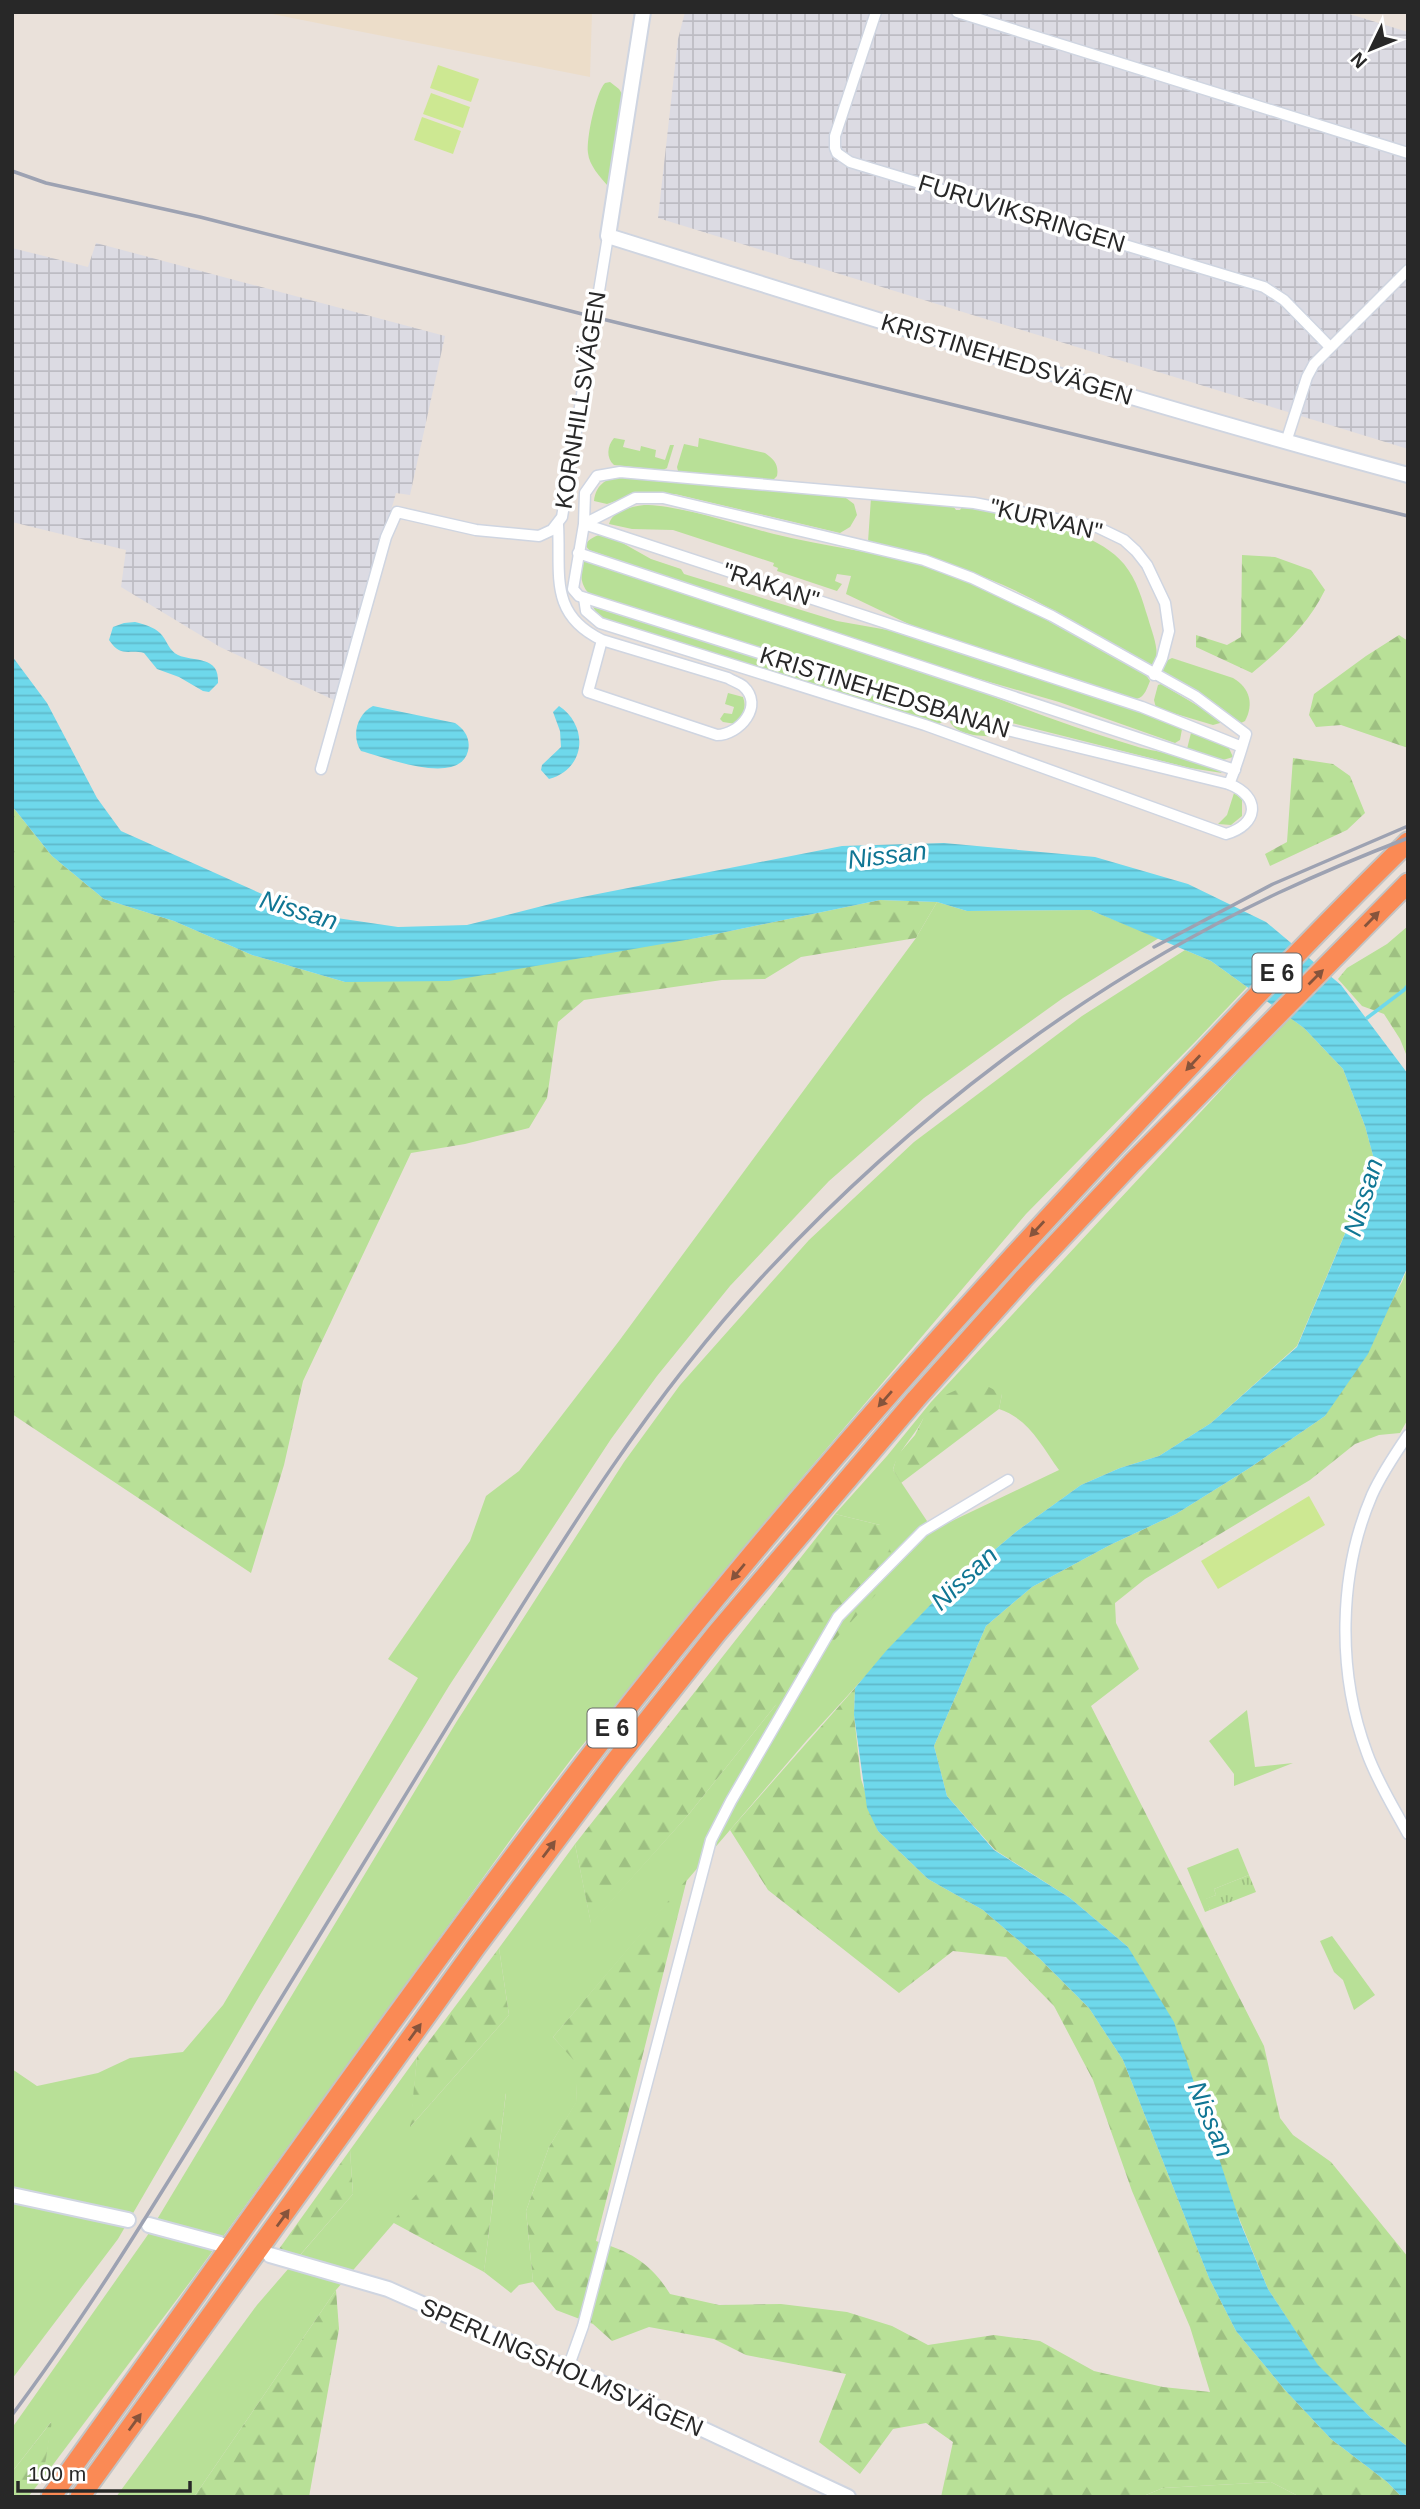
<svg xmlns="http://www.w3.org/2000/svg" width="1420" height="2509" viewBox="0 0 1420 2509" font-family="Arial,sans-serif">
<style>
.industrial{fill:url(#industrial-grid)}
.education{fill:#ecddc9}
.grass{fill:#b8e097;fill-rule:evenodd}
.forest{fill:url(#forest-firs)}
.park{fill:url(#park-tufts)}
.pitch{fill:#cde892}
.water{fill:url(#water-rules)}
.lines{fill:none;stroke-linecap:round;stroke-linejoin:round}
.stream{stroke:#6ed8eb;stroke-width:3.5}
.street-casing{stroke:#cfd5e1;stroke-width:13}
.secondary-casing{stroke:#cfd5e1;stroke-width:18}
.highway-casing{stroke:#c3c3c3;stroke-width:23}
.street{stroke:#fff;stroke-width:10}
.secondary{stroke:#fff;stroke-width:14}
.highway{stroke:#fa8a55;stroke-width:19}
.rail{stroke:#9da2b2;stroke-width:3.5}
.oneway{fill:#86543c}
.labels{text-anchor:middle;dominant-baseline:central;stroke-width:7;stroke-linejoin:round;paint-order:stroke}
.shield{fill:#fff;stroke:#686868;stroke-width:2}
.shield-label{font-size:23px;font-weight:bold;fill:#282828}
.street-label{font-size:24px;fill:#282828;stroke:#fff}
.water-label{font-size:26px;font-style:italic;fill:#107694;stroke:#fff}
</style>
<defs>
<pattern id="industrial-grid" width="8" height="8" patternUnits="userSpaceOnUse" patternTransform="scale(1.75)"><rect width="8" height="8" fill="#dcdbe3"/><path d="M0 4h8M4 0v8" fill="none" stroke="#bdbcc3"/></pattern>
<pattern id="forest-firs" width="22" height="20" patternUnits="userSpaceOnUse" patternTransform="scale(1.75)"><rect width="22" height="20" fill="#b8e097"/><path d="M5 1l3.5 6h-7zM16 11l3.5 6h-7z" fill="#9ec082"/></pattern>
<pattern id="park-tufts" width="24" height="20" patternUnits="userSpaceOnUse" patternTransform="scale(1.75)"><rect width="24" height="20" fill="#b8e097"/><path d="M3 7l-1-3M5 7V3M7 7l1-3M15 17l-1-3M17 17v-4M19 17l1-3" fill="none" stroke="#9ec082"/></pattern>
<pattern id="water-rules" width="6" height="5" patternUnits="userSpaceOnUse" patternTransform="scale(1.75)"><rect width="6" height="5" fill="#6ed8eb"/><path d="M0 2.5h6" fill="none" stroke="#5fb9ca"/></pattern>
</defs>
<rect width="100%" height="100%" fill="#eae1da"/>
<!-- industrial -->
<g class="industrial">
<path d="M685,12H1343L1408,32V449L658,218L678,39Z"/>
<path d="M96,243L445,336L410,495L396,493L336,701L220,647L121,587L126,550L12,522V248L88,267Z"/>
</g>
<!-- education -->
<path class="education" d="M262,12H592L590,77Z"/>
<!-- grass -->
<g class="grass">
<path d="M610,82L619,89L624,97L608,186C600,177 589,165 588,153C586,139 596,92 605,83Z"/>
<path d="M614,438L625,440L623,447L640,451L641,446L656,450L655,457L665,460L670,445H674L667,468L663,470L614,465C606,458 607,446 614,438Z"/>
<path d="M699,438L765,453C774,459 779,465 777,476L772,481L678,471L677,467L684,444L698,447Z"/>
<path d="M620,476L842,495L854,504L857,515L850,527L840,533L675,494H636L607,504L594,501C596,485 605,479 620,476Z"/>
<path d="M871,498L953,506L956,510H960L962,507C1008,515 1092,526 1124,564C1137,580 1142,599 1148,618C1152,633 1161,651 1154,665L1147,666C1095,635 1043,600 986,578C948,563 908,552 868,542Z"/>
<path d="M644,505C680,505 738,525 774,534C826,547 880,552 931,567C1006,590 1078,636 1146,675L1150,681C1145,694 1142,702 1127,698L917,628L846,594L851,576L837,574L835,581L842,584L837,591L777,571L778,568L773,566L774,563L673,530L632,529L609,524C613,510 631,507 644,505Z"/>
<path d="M603,534L610,536L651,559L681,569L684,574L837,621L899,632L1178,724L1182,729L1180,740L1175,743L1059,702L941,668L589,550L585,545C590,538 595,536 603,534Z"/>
<path d="M588,561L963,684C1019,708 1077,729 1135,746C1160,754 1203,755 1222,773L1190,768L933,703L594,598C581,588 580,578 582,562Z"/>
<path d="M593,607L924,709L942,715V722L939,724L610,621L599,617Z"/>
<path d="M1172,658L1233,678C1250,688 1254,704 1245,721L1239,724L1162,673L1166,661Z"/>
<path d="M1161,684L1220,719V723L1213,725L1156,708L1154,700L1158,685Z"/>
<path d="M728,693L743,697C747,708 743,716 736,724L723,722L720,719L724,713L732,714L734,707L725,704Z"/>
<path d="M951,720H955L996,736C982,737 957,735 950,722Z"/>
<path d="M1192,729L1227,744L1233,757L1223,760L1187,749Z"/>
<path d="M1234,793L1242,799V816L1231,825L1218,824L1227,815Z"/>
<path d="M937,902L967,911L1090,910L1159,938L1063,998L924,1098L829,1181L730,1286L657,1376L611,1439L449,1686L260,1995L118,2239L12,2379V2069L37,2086L98,2073L130,2058L183,2052L223,2005L418,1678L388,1659L470,1541L486,1496L519,1471L619,1341L916,938Z"/>
<path d="M1185,950L1211,961L1247,987L1196,1041L1026,1214L800,1480L576,1753L522,1824L193,2278L43,2478L51,2422L12,2472V2428L147,2236L457,1721L624,1462L680,1385L809,1240L914,1142L1082,1016Z"/>
<path d="M1289,1017L1304,1028L1343,1069L1365,1126L1375,1163L1297,1346L1211,1423L1159,1456L1120,1468L1081,1485L1017,1531L935,1600L807,1740L553,2037L578,2064L576,2103L549,2147L526,2211L533,2282L519,2285L511,2293L484,2272L506,2093L336,2290L194,2497H116L257,2305L353,2194L350,2150L417,2057L411,2126L509,2015L499,1948L575,1844L591,1923L689,1814L775,1706L880,1525L835,1514L887,1456L931,1402ZM1002,1394L999,1409C1029,1419 1041,1445 1059,1470L933,1530L893,1470C898,1450 914,1437 923,1419Z"/>
<path d="M1247,1710L1255,1767L1293,1763L1234,1786V1774L1209,1741Z"/>
<path d="M1238,1848L1249,1875L1214,1889L1216,1895L1206,1899L1210,1910L1205,1912L1187,1868Z"/>
<path d="M1332,1936L1375,1995L1354,2010L1343,1980L1334,1972L1320,1941Z"/>
<path d="M1271,2482L1300,2497H1141L1163,2488Z"/>
</g>
<!-- forest -->
<g class="forest">
<path d="M1242,555L1275,557L1311,570L1325,590C1308,625 1281,649 1252,673L1196,647V635L1227,645L1241,637Z"/>
<path d="M1399,635L1408,641V748L1341,725L1316,727L1309,715L1314,694L1366,656Z"/>
<path d="M1293,758L1333,764L1350,776L1365,813L1347,830L1270,866L1265,854L1287,842Z"/>
<path d="M12,806L52,856L104,899L174,921L252,955L345,982L697,938L880,900L937,902L916,938L801,957L765,979L722,980L584,1000L558,1022L547,1098L529,1128L465,1144L411,1153L303,1381L284,1465L251,1573L12,1414Z"/>
<path d="M1408,926V1059L1400,1039L1384,1014L1362,1006L1338,979L1347,968L1387,944Z"/>
<path d="M1408,1266V1419L1400,1433L1379,1435L1355,1444L1310,1480L1145,1579L1115,1603L1116,1623L1139,1669L1091,1706L1264,2046L1280,2118L1293,2135L1331,2162L1408,2257V2447L1371,2418L1318,2366L1268,2289L1128,1947L1070,1898L995,1850L947,1796L934,1746L986,1626L1032,1587L1110,1545L1176,1514L1248,1469L1325,1416L1402,1282Z"/>
<path d="M970,1384L987,1386L1002,1394L999,1409L901,1483L893,1470L897,1456L915,1435L923,1419L945,1395Z"/>
<path d="M835,1514L880,1525L898,1570L775,1706L689,1814L591,1924L575,1844Z"/>
<path d="M855,1688L854,1715L861,1779L878,1831L928,1879L983,1910L1040,1959L1089,2008L1123,2060L1209,2278L1236,2331L1285,2390L1331,2439L1386,2481L1402,2497H1300L1271,2482L1163,2488L1141,2497H941L953,2442L926,2423L893,2429L860,2474L819,2442L846,2374L746,2355L714,2339L649,2327L612,2341L593,2324L556,2310L533,2282L526,2211L549,2147L576,2102L577,2064L553,2037L687,1879L596,2241C631,2252 651,2263 670,2294L719,2305L781,2304L847,2312L892,2326L928,2345L994,2335L1040,2341L1094,2371L1163,2387L1210,2392L1190,2327L1132,2191L1093,2080L1054,2006L1006,1957L953,1951L899,1993L768,1890L730,1830Z"/>
<path d="M499,1948L509,2015L410,2127L417,2057Z"/>
<path d="M506,2092L484,2272L392,2222Z"/>
<path d="M350,2150L353,2194L300,2255L279,2249Z"/>
<path d="M336,2290L339,2329L309,2497H194Z"/>
<path d="M52,2421L43,2478L28,2497H12V2472Z"/>
</g>
<!-- park -->
<path class="park" d="M1249,1875L1256,1892L1210,1910L1205,1899L1216,1895L1214,1889Z"/>
<!-- pitch -->
<g class="pitch">
<path d="M438,65L479,79L471,102L430,88Z"/>
<path d="M431,93L470,107L463,128L423,114Z"/>
<path d="M422,117L461,131L453,154L414,140Z"/>
<path d="M1309,1496L1325,1525L1218,1589L1201,1561Z"/>
</g>
<!-- water -->
<g class="water">
<path d="M135,622C143,624 154,627 160,633C167,640 169,651 178,655C193,662 220,655 218,683L209,692L203,691L179,677L157,669L144,653C128,649 121,658 109,640L113,627L124,623Z"/>
<path d="M12,656L47,703L97,798L121,831L262,894L330,917L398,927L467,925L562,901L842,846L944,843L1095,857L1188,884L1266,922L1341,985L1408,1074V1266L1368,1354L1325,1416L1248,1469L1176,1514L1110,1545L1032,1587L986,1626L934,1746L947,1796L994,1850L1070,1898L1128,1947L1174,2022L1240,2222L1268,2289L1318,2365L1371,2418L1408,2447V2497H1402L1386,2481L1331,2439L1285,2390L1236,2331L1209,2278L1123,2060L1089,2008L1040,1959L983,1910L928,1879L878,1831L867,1808L854,1715L855,1688L886,1651L935,1600L1017,1531L1081,1485L1120,1468L1159,1456L1211,1423L1297,1347L1375,1163L1365,1126L1343,1069L1304,1028L1211,961L1090,910L967,911L937,902L880,900L697,938L449,981L345,982L252,955L174,921L104,899L52,856L12,806Z"/>
<path d="M373,706L455,723C464,729 471,738 468,751C459,787 384,757 361,751C351,736 357,714 373,706Z"/>
<path d="M559,706C589,726 586,769 549,779L541,770L542,765L561,747L560,731L553,712Z"/>
</g>
<g class="lines">
<!-- stream -->
<path class="stream" d="M1367,1018L1404,990L1408,985"/>
<defs>
<g id="street">
<path d="M876,12L835,136V148L837,153L850,162L1264,287L1284,300L1330,347"/>
<path d="M957,12L1408,153"/>
<path d="M1286,442L1307,377L1314,364L1408,270"/>
<path d="M558,525C561,574 548,614 602,640L728,678C733,681 739,683 743,686C765,706 739,735 717,735L588,692L602,640"/>
<path d="M578,553L1235,770"/>
<path d="M584,598L586,611L600,623L925,725L1226,834C1258,825 1262,797 1229,784"/>
<path d="M1154,675L1162,658L1169,631L1165,603L1147,565L1136,551L1124,540L1097,527L974,503L620,472L597,476L585,493L584,524L635,498H663L924,560L972,578L1052,616L1195,696L1246,734C1241,751 1236,768 1229,784L983,724L579,596L573,589L584,524L1142,707L1242,747"/>
<path d="M321,769L386,537L397,512L476,530L539,536L552,530L562,517L608,236"/>
<path d="M1408,1435C1395,1454 1381,1475 1372,1495C1338,1574 1337,1673 1367,1753C1377,1781 1394,1808 1408,1834"/>
<path d="M568,2368L583,2326L711,1840L731,1801L838,1617L923,1531L1008,1480"/>
</g>
<g id="secondary">
<path d="M643,12L608,236C874,319 1139,403 1408,475"/>
<path d="M12,2195L128,2220"/>
<path d="M149,2225L220,2244"/>
<path d="M270,2255L388,2289L651,2405L848,2497"/>
</g>
<g id="highway">
<path d="M51,2497C232,2246 408,1992 596,1748C763,1532 944,1328 1131,1129C1222,1032 1313,935 1408,842"/>
<path d="M80,2497L476,1947L617,1759L716,1634L916,1399L1023,1279L1132,1163L1408,883"/>
</g>
</defs>
<!-- street casing -->
<use href="#street" class="street-casing"/>
<!-- secondary casing -->
<use href="#secondary" class="secondary-casing"/>
<!-- highway casing -->
<use href="#highway" class="highway-casing"/>
<!-- street -->
<use href="#street" class="street"/>
<!-- secondary -->
<use href="#secondary" class="secondary"/>
<!-- highway -->
<use href="#highway" class="highway"/>
<!-- rail -->
<g class="rail">
<path d="M12,171L46,183L200,217L594,317L1408,516"/>
<path d="M1154,947L1273,884L1408,826"/>
<path d="M12,2415C92,2308 161,2193 231,2080C312,1948 393,1815 474,1683C561,1542 648,1400 761,1278C907,1120 1084,985 1278,893C1321,873 1364,855 1408,838"/>
</g>
</g>
<!-- one-way arrows -->
<defs><path id="oneway-solid" d="M-6-.8H1V-3.2L6.5 0L1 3.2V.8H-6Z" transform="scale(1.75)"/></defs>
<g class="oneway">
<use href="#oneway-solid" transform="translate(1372 919) rotate(-46)"/>
<use href="#oneway-solid" transform="translate(1316 977) rotate(-45)"/>
<use href="#oneway-solid" transform="translate(1193 1063) rotate(133)"/>
<use href="#oneway-solid" transform="translate(1037 1229) rotate(133)"/>
<use href="#oneway-solid" transform="translate(885 1399) rotate(131)"/>
<use href="#oneway-solid" transform="translate(738 1572) rotate(130)"/>
<use href="#oneway-solid" transform="translate(549 1849) rotate(-53)"/>
<use href="#oneway-solid" transform="translate(415 2032) rotate(-54)"/>
<use href="#oneway-solid" transform="translate(283 2218) rotate(-54)"/>
<use href="#oneway-solid" transform="translate(135 2422) rotate(-54)"/>
</g>
<g class="labels">
<!-- shield labels -->
<g class="shield">
<rect x="1252.5" y="953.5" width="49" height="39" rx="5"/>
<rect x="587.5" y="1708.5" width="49" height="39" rx="5"/>
</g>
<g class="shield-label">
<text x="1277" y="973">E 6</text>
<text x="612" y="1728">E 6</text>
</g>
<!-- street labels -->
<g class="street-label">
<text transform="translate(1022 213) rotate(17)">FURUVIKSRINGEN</text>
<text transform="translate(1007 359) rotate(17)">KRISTINEHEDSVÄGEN</text>
<text transform="translate(580 400) rotate(-81)">KORNHILLSVÄGEN</text>
<text transform="translate(1046 519) rotate(13)">"KURVAN"</text>
<text transform="translate(771 585) rotate(18)">"RAKAN"</text>
<text transform="translate(885 692) rotate(17)">KRISTINEHEDSBANAN</text>
<text transform="translate(562 2367) rotate(24)">SPERLINGSHOLMSVÄGEN</text>
</g>
<!-- water labels -->
<g class="water-label">
<text transform="translate(887 855) rotate(-7)">Nissan</text>
<text transform="translate(299 910) rotate(17)">Nissan</text>
<text transform="translate(1363 1197) rotate(-73)">Nissan</text>
<text transform="translate(964 1578) rotate(-43)">Nissan</text>
<text transform="translate(1211 2119) rotate(67)">Nissan</text>
</g>
</g>
<!-- border -->
<rect width="1420" height="2509" fill="none" stroke="#282828" stroke-width="28"/>
<!-- north arrow -->
<g transform="translate(1371 49) rotate(227)" stroke="#ffffff" stroke-width="5" paint-order="stroke">
<path d="M0-5L12 26L0 18L-12 26Z" fill="#282828"/>
<text y="-10" font-size="19" font-weight="bold" text-anchor="middle" fill="#282828">N</text>
</g>
<!-- scale -->
<path d="M18 2481v10h172v-10" fill="none" stroke="#282828" stroke-width="3.5"/>
<text x="28" y="2481" font-size="21" fill="#282828" stroke="#ffffff" stroke-width="5" paint-order="stroke">100 m</text>
</svg>
